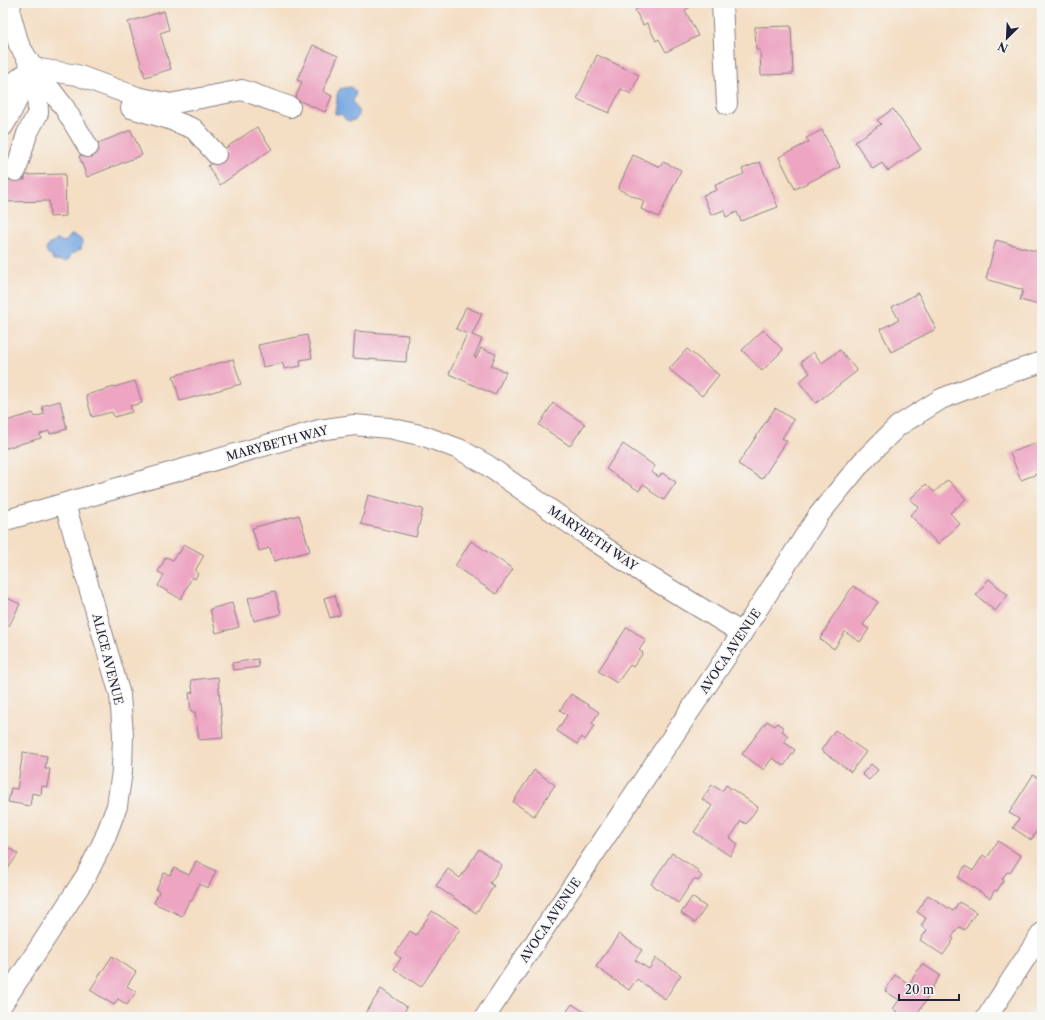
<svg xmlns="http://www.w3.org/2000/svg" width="1045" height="1020" viewBox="0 0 1045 1020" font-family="'Libre Caslon Text',serif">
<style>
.water{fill:#78a8e2;stroke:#4d658e}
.building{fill:#eda5c2}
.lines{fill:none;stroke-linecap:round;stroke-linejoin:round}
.minor-casing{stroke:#8b8080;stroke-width:22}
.minor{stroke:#fff;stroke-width:20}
.labels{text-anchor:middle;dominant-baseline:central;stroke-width:3;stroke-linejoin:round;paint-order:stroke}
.street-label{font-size:12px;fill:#22223b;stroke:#f6f6f2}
</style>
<rect width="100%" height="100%" fill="#f6f6f2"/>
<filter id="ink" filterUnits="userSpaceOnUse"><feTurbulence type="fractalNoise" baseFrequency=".025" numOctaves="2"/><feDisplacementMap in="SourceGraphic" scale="8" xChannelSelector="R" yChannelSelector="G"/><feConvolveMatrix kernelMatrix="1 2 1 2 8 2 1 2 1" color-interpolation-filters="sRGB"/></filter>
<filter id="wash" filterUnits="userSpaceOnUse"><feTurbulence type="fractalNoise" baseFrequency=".012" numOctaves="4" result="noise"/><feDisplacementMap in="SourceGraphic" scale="16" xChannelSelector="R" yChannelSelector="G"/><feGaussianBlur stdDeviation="0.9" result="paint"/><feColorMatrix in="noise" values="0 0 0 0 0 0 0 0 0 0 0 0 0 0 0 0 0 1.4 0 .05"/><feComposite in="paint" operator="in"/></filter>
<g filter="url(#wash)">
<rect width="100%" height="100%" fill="#f4dec4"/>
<!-- water -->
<g class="water">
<path d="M350,87L353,89L356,92L353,102C355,105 358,108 358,111C361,118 352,123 346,120C344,119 344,116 342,115C340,114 338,114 335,114C335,109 336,107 337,103C337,97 336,94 340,89Z"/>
<path d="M71,235H74C81,239 84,240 81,249L75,253H72L69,259L67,261L53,260L51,255L48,254L46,250L48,245L52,243L57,239L63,242L66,241Z"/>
</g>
<g id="blocks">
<!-- building -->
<g class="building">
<path d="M649,3H693L694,5L685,10L698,36L666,52L659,39L656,41L647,23L643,25L635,10Z"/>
<path d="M164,11L169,30L160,33L171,69L145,77L128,22Z"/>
<path d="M791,26L793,74L761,75L760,50H756L755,27Z"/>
<path d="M313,45L338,56L323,91L332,96L325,112L295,99L302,82L297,80Z"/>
<path d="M597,55L639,75L631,94L621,89L609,113L577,99Z"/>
<path d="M893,109L921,149L888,171L882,163L873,169L855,142L881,124L877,120Z"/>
<path d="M257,127L272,149L220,185L208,166L227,153L224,149Z"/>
<path d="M131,130L142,155L87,177L79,156L98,148L96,144Z"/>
<path d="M822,130L840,167L795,189L779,157L809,142L806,138Z"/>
<path d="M633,155L660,167L663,162L681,170L659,217L641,209L644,201L618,189Z"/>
<path d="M760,162L778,207L741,221L737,212L726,217L724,210L711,215L703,195L717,190L715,185L744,174L742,169Z"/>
<path d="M65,174L66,216L50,217L49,201L5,202L4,180H25V175Z"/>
<path d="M996,240L1042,253V293L1039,305L1020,300L1023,290L986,279Z"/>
<path d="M918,293L936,329L891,352L880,329L899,320L892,307Z"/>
<path d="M466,307L482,314L472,335L482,339L474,357L476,358L481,348L496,354L491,366L506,372L495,395L449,374L467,334L456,329Z"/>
<path d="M763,330L783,350L762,371L742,350Z"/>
<path d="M355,331L408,335L406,362L353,358Z"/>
<path d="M307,335L312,358L300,360L301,366L284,369L283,363L263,367L258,345Z"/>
<path d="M687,349L719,375L702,396L669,369Z"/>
<path d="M840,350L857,371L816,403L799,382L810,373L801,362L813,352L822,363Z"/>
<path d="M233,359L241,384L180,401L173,376Z"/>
<path d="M135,381L142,403L130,406L132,412L114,417L112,412L92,417L86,395Z"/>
<path d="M60,401L67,429L50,434L49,431L40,434L41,438L3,449V422L33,413L35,417L44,414L42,406Z"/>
<path d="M553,403L585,424L570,446L539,425Z"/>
<path d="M775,408L794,420L782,438L787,441L762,479L738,464Z"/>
<path d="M1042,441V472L1021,480L1010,453Z"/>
<path d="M623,444L655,466L651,472L659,477L662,473L676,482L664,500L650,491L651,489L643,484L639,491L606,469Z"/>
<path d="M948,480L966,499L950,513L960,524L938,544L910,515L919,507L910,499L926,484L934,492Z"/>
<path d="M368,495L423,509L416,537L361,524Z"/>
<path d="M299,515L310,551L274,561L270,548L259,551L252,528Z"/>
<path d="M471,541L513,569L496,594L455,566Z"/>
<path d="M184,544L204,555L195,571L198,573L195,579L192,577L181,599L158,586L164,575L158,572L166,557L173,560L177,553L179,554Z"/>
<path d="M989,579L1008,595L995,611L976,595Z"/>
<path d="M853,586L878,602L863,625L869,629L860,642L845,632L834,649L820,639L830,622H829Z"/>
<path d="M275,591L281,614L254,621L248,598Z"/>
<path d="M335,595L340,615L330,618L324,598Z"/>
<path d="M3,596L20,604L9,626L3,622Z"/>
<path d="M232,603L239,627L216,633L210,609Z"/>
<path d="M627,627L646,640L639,650L643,653L633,667L630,665L617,683L598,671Z"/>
<path d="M258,659L259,667L233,670L232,663Z"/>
<path d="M218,677L223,738L199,740L195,712H191L189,693L193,692L191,680Z"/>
<path d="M571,694L599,712L592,723L595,725L585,740L582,737L577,744L557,731L567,715L560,710Z"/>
<path d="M767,721L775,726L777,723L784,728L782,731L788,736L784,742L795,750L784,766L772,758L764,770L742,754Z"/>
<path d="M835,730L866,752L851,772L821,750Z"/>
<path d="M23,752L47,756L45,769H50L47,787L42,786L41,795L32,793L30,806L8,802L11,788L17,789Z"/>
<path d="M871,764L878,770L869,780L862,774Z"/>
<path d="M534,770L555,785L534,816L513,802Z"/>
<path d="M1033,775L1042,781V809L1037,817L1042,821V823L1031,840L1013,828L1019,819L1009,813Z"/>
<path d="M712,785L722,791L726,785L758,807L746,824L741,821L730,838L738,844L730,856L694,832L712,806L702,799Z"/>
<path d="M998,841L1021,856L1010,873L1007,872L1002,879L1004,880L997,891L995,890L990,898L958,878L965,866L973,871L983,855L987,858Z"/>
<path d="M3,844L18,854L3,876Z"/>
<path d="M479,849L502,865L490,883L494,886L476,913L436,886L448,869L460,878Z"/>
<path d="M672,853L699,871L698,873L702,876L698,881L694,879L678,903L651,884Z"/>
<path d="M196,861L216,871L208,888L199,884L191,902L189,901L182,916L154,903L159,892L156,890L164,873L170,875L174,868L189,875Z"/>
<path d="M928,895L953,911L959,902L976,912L965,930L959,927L952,937L954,939L943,955L920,940L927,930L921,926L926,918L917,912Z"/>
<path d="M692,897L706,907L695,923L681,913Z"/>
<path d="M432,911L460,929L421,987L394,969L401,958L395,954L410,931L416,935Z"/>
<path d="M619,934L642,950L635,960L649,969L656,958L681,975L665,999L637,979L629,990L596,967Z"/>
<path d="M112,956L136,972L127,986L136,992L127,1005L118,999L114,1005L90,990Z"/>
<path d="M922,964L940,975L929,993L930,994L915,1017H904L893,1009L899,1000L885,991L895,975L909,984Z"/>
<path d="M381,989L407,1007L401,1017H363Z"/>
<path d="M572,1004L592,1017H563Z"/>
</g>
</g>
</g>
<g filter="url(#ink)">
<use href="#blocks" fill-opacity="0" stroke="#8b8080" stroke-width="1"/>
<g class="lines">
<defs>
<g id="minor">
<path d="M11,3L10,13L19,45L33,68L54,94L64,107L88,147"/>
<path d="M722,3L727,104"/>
<path d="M3,91L33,68L77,75L137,97L170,104L242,90L290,107"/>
<path d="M131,108L169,119L194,129L216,154"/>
<path d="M3,126L9,116L30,73"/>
<path d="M16,171L27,134L38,113L37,81L33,70"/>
<path d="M3,521L319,430L354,425L389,428L424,436L459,449L487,465L589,537L643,573L742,633"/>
<path d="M3,1003L86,876L104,840L117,806L122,771L123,735L120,695L65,504"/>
<path d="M485,1017L742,633L818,516L861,463L898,426L941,399L989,380L1042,362"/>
<path d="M987,1017L1042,933"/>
</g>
</defs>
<!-- minor casing -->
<use href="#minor" class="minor-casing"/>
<!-- minor -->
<use href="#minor" class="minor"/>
</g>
</g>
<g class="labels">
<!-- street labels -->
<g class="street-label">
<text transform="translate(277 443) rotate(-15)">MARYBETH WAY</text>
<text transform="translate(593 538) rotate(34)">MARYBETH WAY</text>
<text transform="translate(730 651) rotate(-56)">AVOCA AVENUE</text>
<text transform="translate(108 659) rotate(76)">ALICE AVENUE</text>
<text transform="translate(550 920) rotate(-56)">AVOCA AVENUE</text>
</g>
</g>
<!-- margin -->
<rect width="1045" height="1020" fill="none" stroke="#f6f6f2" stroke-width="16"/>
<!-- north arrow -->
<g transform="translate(1007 38) rotate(204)" stroke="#f6f6f2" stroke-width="3" paint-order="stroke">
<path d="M0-3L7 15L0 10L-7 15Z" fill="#22223b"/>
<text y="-6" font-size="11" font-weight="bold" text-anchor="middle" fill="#22223b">N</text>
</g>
<!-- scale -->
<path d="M899 994v6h60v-6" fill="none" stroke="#22223b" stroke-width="2"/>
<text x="905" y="994" font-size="12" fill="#22223b" stroke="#f6f6f2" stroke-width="3" paint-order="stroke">20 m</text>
</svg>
